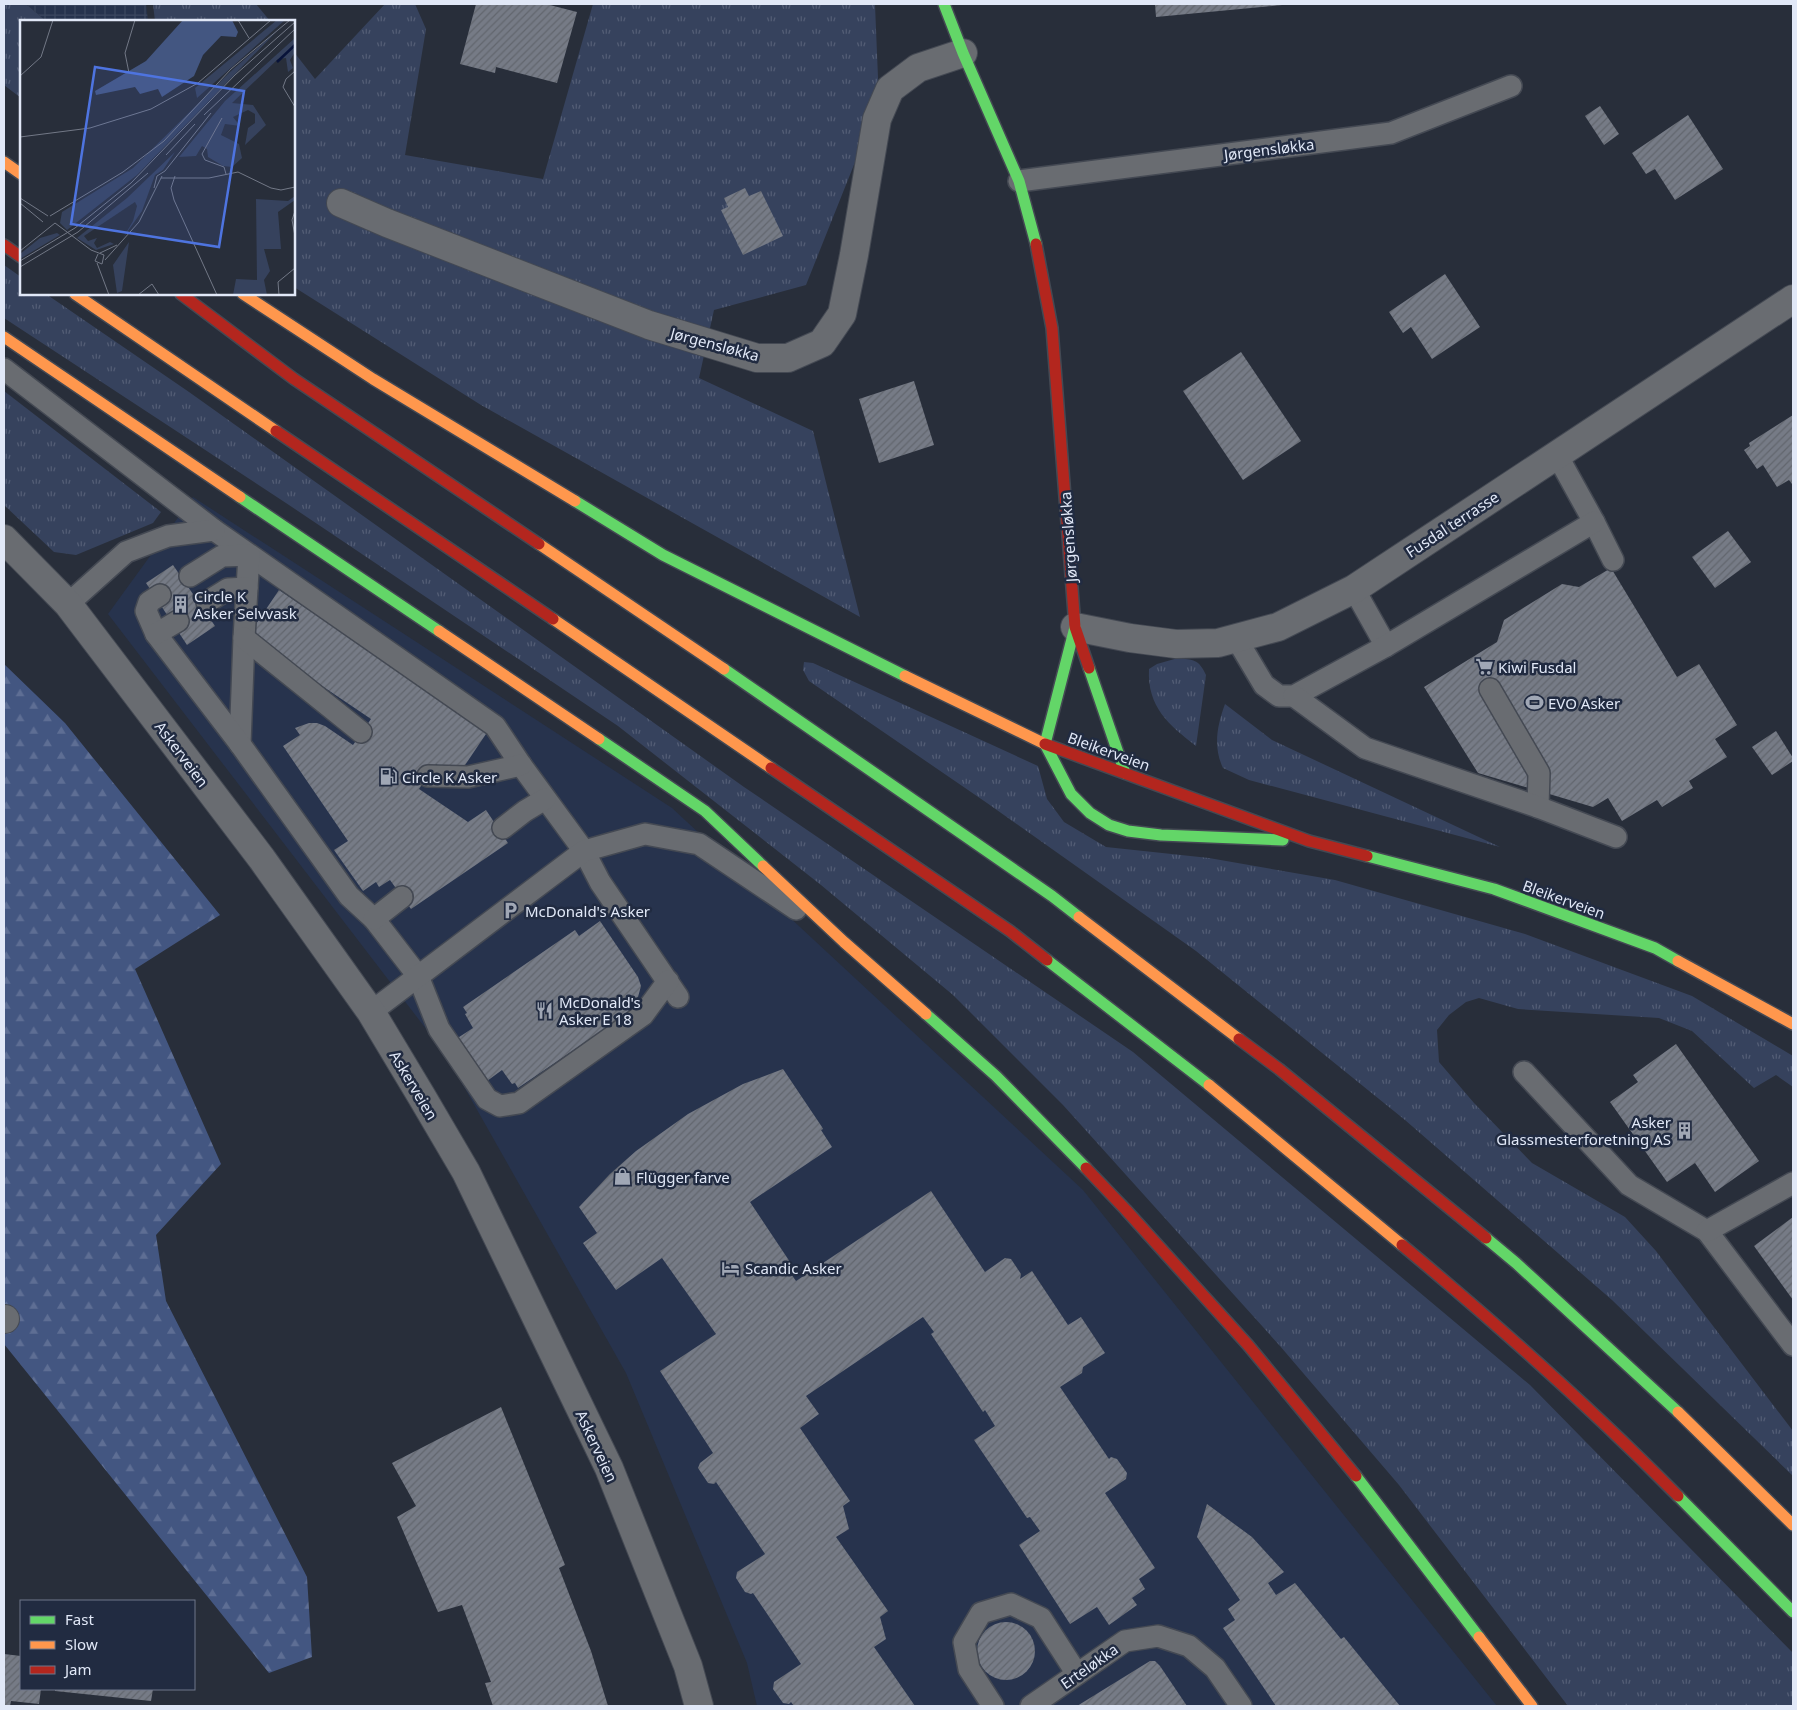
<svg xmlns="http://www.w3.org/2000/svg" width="1797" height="1710" viewBox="0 0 1797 1710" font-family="'Noto Sans',sans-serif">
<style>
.built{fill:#27334d}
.industrial{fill:url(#industrial-grid)}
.grass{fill:url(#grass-tufts)}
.forest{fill:url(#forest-firs)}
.building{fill:url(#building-hatch)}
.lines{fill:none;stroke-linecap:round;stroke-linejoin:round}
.lane-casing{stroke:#444953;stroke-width:24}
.street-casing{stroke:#444953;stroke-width:30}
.fast-casing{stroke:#444953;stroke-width:14}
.slow-casing{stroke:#444953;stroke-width:14}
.jam-casing{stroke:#444953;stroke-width:14}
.lane{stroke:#696c71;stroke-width:21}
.street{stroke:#696c71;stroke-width:28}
.fast{stroke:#63d668;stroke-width:11}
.slow{stroke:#ff974d;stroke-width:11}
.jam{stroke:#b3261e;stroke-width:11}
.labels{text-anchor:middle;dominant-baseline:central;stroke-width:5;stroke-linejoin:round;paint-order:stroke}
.street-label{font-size:15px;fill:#e1e8f7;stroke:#212b41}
.poi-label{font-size:15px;fill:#e1e8f7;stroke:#212b41;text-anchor:start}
.inset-river{fill:none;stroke:#081339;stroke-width:2.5}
.inset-road{fill:none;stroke:#727886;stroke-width:1}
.view{fill:#4e74e0;fill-opacity:0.15;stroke:#4e74e0;stroke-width:2.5}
.inset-edge{fill:none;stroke:#e1e8f7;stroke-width:2.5}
</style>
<defs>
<pattern id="industrial-grid" width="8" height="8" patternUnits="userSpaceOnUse" patternTransform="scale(1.25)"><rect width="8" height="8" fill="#27334d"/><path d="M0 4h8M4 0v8" fill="none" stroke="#3c475f"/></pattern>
<pattern id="grass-tufts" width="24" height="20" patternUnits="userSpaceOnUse" patternTransform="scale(1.25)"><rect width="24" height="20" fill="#36425d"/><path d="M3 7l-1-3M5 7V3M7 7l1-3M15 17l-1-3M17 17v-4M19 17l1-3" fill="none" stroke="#535d75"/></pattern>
<pattern id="forest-firs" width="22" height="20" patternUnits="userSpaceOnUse" patternTransform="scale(1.25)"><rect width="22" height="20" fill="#435681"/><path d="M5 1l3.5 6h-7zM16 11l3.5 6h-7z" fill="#5e6e94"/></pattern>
<pattern id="building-hatch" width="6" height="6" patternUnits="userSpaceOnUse" patternTransform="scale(1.25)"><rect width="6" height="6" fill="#767b86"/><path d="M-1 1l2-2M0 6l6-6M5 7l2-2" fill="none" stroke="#62666e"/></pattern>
</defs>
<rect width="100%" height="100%" fill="#282e3a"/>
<!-- built -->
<path class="built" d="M193,497L672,808L1083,1190L1497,1706H757L747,1663L626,1373L446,1055L108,614Z"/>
<!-- industrial -->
<path class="industrial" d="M26,4H146L148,21H46Z"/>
<!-- grass -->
<g class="grass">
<path d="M4,4H26L46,21H21V98L4,85Z"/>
<path d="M153,4H256L270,21H155Z"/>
<path d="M385,4H415L426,29L405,155L543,179L593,4H873L875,5L879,102L806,285L714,310L699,378L813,431L860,617L481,405L294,287V52L315,79Z"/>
<path d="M4,265L21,277V294H46L189,392L744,787L1133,1052L1530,1385L1793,1653V1706H1568L1399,1485L1280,1346L1063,1105L953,995L821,885L618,726L289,505L4,318Z"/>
<path d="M4,391L161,512L153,523L76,555L54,552L4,505Z"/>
<path d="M1178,658C1193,660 1199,659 1206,675L1196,746C1169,725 1147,707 1149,669L1157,664Z"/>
<path d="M804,662L813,663L1038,766L1047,799L1064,822L1106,847L1209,858L1335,880L1525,934L1692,996L1793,1056V1087L1776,1075L1754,1088L1692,1031L1659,1018L1518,1009L1479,998L1466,1002L1449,1015L1437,1030L1439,1062L1474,1103L1532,1163L1625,1217L1656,1251L1793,1431V1476L1612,1300L1405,1120L1196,951L987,803L809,681L803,670Z"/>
<path d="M1225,704L1272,740L1500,847L1249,780L1223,768C1213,747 1217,726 1225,704Z"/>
</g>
<!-- forest -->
<path class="forest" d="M4,664L65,723L220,915L135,969L221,1164L156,1235L166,1301L307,1577L312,1657L269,1673L4,1344Z"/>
<!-- building -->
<g class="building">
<path d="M476,4H546L577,12L557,83L496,67L495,73L460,64Z"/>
<path d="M1155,4H1281L1282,5L1156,17Z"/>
<path d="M1600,106L1619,134L1604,145L1585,116Z"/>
<path d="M1688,115L1723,169L1675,200L1655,169L1646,174L1632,153Z"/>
<path d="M745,188L749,196L761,191L783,236L743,255L721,210L728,207L724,198Z"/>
<path d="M1445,274L1480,327L1432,359L1411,327L1403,333L1389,312Z"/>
<path d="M1241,352L1301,441L1243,480L1183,391Z"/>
<path d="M914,381L934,445L879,463L859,399Z"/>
<path d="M1793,415V483L1792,484L1789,480L1777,487L1763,465L1757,469L1744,450L1750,446L1749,443Z"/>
<path d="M1728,531L1751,562L1715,588L1692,557Z"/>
<path d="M173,565L215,626L187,645L146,583Z"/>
<path d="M1611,568L1677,677L1699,664L1737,725L1715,739L1727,757L1689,781L1693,788L1662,807L1657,800L1622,821L1608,798L1593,807L1478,773L1424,687L1497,642L1504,620L1562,584L1579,587Z"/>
<path d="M279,590L488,731L457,777L436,764L419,789L468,822L486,810L508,843L411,909L390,880L379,887L376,882L363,891L334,850L348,841L283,746L300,735L295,728L309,723H317L325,726L353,745L371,719L248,636Z"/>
<path d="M1776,731L1793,758V761L1772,775L1752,747Z"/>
<path d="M600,921L638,977L641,986L638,997L627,1005L631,1011L518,1088L515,1083L512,1084L502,1070L483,1084L453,1041L473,1028L465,1014L467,1013L463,1007L575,930L579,936Z"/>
<path d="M1676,1044L1759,1161L1715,1192L1695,1163L1667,1182L1610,1102L1638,1082L1633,1075Z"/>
<path d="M783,1069L822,1127L823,1129L821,1130L832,1147L750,1202L794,1268L789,1271L796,1281L931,1191L985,1272L1005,1258L1011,1259L1021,1274L1020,1279L1032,1271L1068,1325L1081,1317L1105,1353L1083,1367L1082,1373L1060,1387L1109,1459L1111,1457L1117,1459L1127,1473L1126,1479L1105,1493L1155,1568L1139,1579L1145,1589L1132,1598L1137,1605L1109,1625L1097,1607L1070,1624L1019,1545L1040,1531L1030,1517L1027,1518L974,1440L995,1426L985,1410L983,1412L931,1334L934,1332L923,1317L806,1396L819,1414L800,1428L850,1501L843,1506L849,1529L836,1537L888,1611L880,1617L886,1639L874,1647L915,1706H794L791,1702L789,1704L783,1703L773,1689L774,1682L801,1664L753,1593L751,1594L745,1592L736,1578L737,1572L765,1554L716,1482L714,1484L708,1483L698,1468L700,1463L713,1453L660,1371L716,1334L662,1258L616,1290L583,1243L597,1233L579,1207L610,1174L636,1151L688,1114L743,1084Z"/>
<path d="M1793,1217V1300L1754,1246Z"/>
<path d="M501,1407L565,1565L559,1568L591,1651L608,1706H493L485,1683L491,1682L462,1605L438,1612L397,1517L416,1506L392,1463Z"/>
<path d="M1207,1504L1252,1537L1284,1572L1268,1583L1276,1595L1295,1583L1341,1639L1344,1637L1400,1706H1276L1223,1628L1235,1620L1228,1609L1240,1600L1197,1537Z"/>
<circle cx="1006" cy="1651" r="29"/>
<path d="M4,1654L21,1656V1689H41L39,1704L11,1701L10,1706H4Z"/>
<path d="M1150,1661H1155L1160,1666L1187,1706H1077Z"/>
<path d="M55,1689H153L151,1701L55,1691Z"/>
</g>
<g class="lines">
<defs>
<g id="lane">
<path d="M1019,181L1391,133L1511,86"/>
<path d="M4,369L214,530L495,726L521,765L584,851L600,882L678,997"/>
<path d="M1557,455L1594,522L1613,560"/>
<path d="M190,576L222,556L249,555L244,638L240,744"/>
<path d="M1354,589L1386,646"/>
<path d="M160,595L149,602L146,611L156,634L240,744L349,896L374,919L418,976L439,1029L487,1099L500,1106L519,1103L643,1015L668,981"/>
<path d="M207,602L228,589L247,588"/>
<path d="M68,604L126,552L168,536L214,530"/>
<path d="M156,634L178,621"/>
<path d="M244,638L361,732"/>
<path d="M1236,638L1264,685L1279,696H1294L1386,646L1594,522"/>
<path d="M1490,689L1539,773L1538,807"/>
<path d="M1294,696L1365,748L1538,807L1616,837"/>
<path d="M428,776L468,777L521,765"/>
<path d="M503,828L525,811L545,799"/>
<path d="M374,919L402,897"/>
<path d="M371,1012L584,851L645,834L699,844L796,909"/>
<path d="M1524,1072L1629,1185L1707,1231L1793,1345"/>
<path d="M1707,1231L1793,1183"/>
<path d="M993,1706L969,1669L964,1642L981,1613L1011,1604L1041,1618L1077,1674"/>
<path d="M1031,1706L1125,1641L1158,1636L1189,1646L1215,1668L1241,1706"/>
</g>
<g id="street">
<path d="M341,203L387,223L649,325L757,358H788L822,343L842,314L854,255L877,119L890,89L918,68L963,53"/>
<path d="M4,539L68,604L262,859L371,1012L422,1097L466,1172L609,1468L688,1666L699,1706"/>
<path d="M1075,627L1130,638L1176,644L1218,643L1278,627L1354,589L1793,299"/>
<path d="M4,1319H5"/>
</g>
<g id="fast">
<path d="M944,4L963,53L1019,181L1036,244"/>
<path d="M240,497L439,631"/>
<path d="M575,501L663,555L905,676"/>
<path d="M1089,668L1125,773"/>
<path d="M724,669L1052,896L1079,917"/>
<path d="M599,739L705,811L763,866"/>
<path d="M1045,744L1071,794L1090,813L1109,825L1128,831L1161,835L1283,840"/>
<path d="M1045,744L1075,627"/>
<path d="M1367,856L1494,889L1655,948L1678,961"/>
<path d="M1047,960L1209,1085"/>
<path d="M926,1014L996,1076L1086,1168"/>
<path d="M1486,1238L1516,1263L1678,1412"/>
<path d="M1356,1476L1479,1637"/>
<path d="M1678,1496L1793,1612"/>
</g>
<g id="slow">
<path d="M4,162L21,174"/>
<path d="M75,294L276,431"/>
<path d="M243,294L373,379L575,501"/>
<path d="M4,337L240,497"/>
<path d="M539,544L724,669"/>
<path d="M553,619L771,768"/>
<path d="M439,631L599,739"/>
<path d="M905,676L1045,744"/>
<path d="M763,866L844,942L926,1014"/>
<path d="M1079,917L1239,1039"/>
<path d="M1678,961L1793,1024"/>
<path d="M1209,1085L1402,1245"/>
<path d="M1678,1412L1793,1525"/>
<path d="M1479,1637L1532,1706"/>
</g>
<g id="jam">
<path d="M1036,244L1052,328L1075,627L1089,668"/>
<path d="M4,245L21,257"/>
<path d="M181,294L294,379L539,544"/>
<path d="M276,431L553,619"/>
<path d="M1045,744L1309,841L1367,856"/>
<path d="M771,768L1010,931L1047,960"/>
<path d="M1239,1039L1279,1069L1486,1238"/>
<path d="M1086,1168L1126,1210L1248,1345L1356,1476"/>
<path d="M1402,1245C1498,1325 1591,1408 1678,1496"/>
</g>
</defs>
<!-- lane casing -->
<use href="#lane" class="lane-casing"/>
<!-- street casing -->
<use href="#street" class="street-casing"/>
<!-- fast casing -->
<use href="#fast" class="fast-casing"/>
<!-- slow casing -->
<use href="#slow" class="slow-casing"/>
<!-- jam casing -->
<use href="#jam" class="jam-casing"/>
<!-- lane -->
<use href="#lane" class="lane"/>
<!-- street -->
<use href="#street" class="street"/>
<!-- fast -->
<use href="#fast" class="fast"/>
<!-- slow -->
<use href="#slow" class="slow"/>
<!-- jam -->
<use href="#jam" class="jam"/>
</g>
<!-- icons -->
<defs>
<symbol id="building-bare" viewBox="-9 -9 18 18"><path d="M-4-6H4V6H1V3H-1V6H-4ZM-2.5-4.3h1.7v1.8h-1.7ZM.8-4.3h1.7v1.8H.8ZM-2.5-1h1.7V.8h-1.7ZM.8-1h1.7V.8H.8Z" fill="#a0a7b5" stroke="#212b41" stroke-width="2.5" paint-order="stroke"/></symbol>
<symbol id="supermarket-bare" viewBox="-9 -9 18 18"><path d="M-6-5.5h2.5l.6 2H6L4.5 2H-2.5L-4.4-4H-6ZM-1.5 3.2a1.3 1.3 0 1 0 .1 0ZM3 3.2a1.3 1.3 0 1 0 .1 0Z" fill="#a0a7b5" stroke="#212b41" stroke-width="2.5" paint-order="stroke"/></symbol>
<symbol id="stadium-bare" viewBox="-9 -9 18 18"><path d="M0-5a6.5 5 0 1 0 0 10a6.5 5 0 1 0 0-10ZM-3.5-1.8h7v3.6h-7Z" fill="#a0a7b5" stroke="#212b41" stroke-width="2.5" paint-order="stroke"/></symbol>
<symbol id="fuel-bare" viewBox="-9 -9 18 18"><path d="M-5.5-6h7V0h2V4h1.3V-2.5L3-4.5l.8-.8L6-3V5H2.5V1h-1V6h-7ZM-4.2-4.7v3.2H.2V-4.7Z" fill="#a0a7b5" stroke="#212b41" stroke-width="2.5" paint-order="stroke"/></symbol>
<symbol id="parking-bare" viewBox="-9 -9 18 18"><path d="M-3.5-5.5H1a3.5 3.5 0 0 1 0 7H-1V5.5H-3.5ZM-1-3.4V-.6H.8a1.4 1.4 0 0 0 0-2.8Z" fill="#a0a7b5" stroke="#212b41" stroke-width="2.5" paint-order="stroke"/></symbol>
<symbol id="restaurant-bare" viewBox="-9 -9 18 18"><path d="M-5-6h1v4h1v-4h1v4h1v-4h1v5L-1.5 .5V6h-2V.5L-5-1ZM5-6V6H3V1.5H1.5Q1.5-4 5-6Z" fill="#a0a7b5" stroke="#212b41" stroke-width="2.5" paint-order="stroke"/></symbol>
<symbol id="shop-bare" viewBox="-9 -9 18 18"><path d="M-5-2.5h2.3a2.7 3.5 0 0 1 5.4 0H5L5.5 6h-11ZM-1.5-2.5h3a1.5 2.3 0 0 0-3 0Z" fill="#a0a7b5" stroke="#212b41" stroke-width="2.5" paint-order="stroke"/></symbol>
<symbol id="hotel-bare" viewBox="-9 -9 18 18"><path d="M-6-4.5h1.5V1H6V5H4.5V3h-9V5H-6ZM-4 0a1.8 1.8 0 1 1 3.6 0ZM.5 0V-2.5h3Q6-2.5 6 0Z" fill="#a0a7b5" stroke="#212b41" stroke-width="2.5" paint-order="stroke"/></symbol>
</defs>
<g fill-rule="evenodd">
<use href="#building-bare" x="168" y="592" width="25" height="25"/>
<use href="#supermarket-bare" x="1472" y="654" width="25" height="25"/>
<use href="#stadium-bare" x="1522" y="690" width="25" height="25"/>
<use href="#fuel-bare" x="376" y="764" width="25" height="25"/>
<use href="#parking-bare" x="498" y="898" width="25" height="25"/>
<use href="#restaurant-bare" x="532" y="998" width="25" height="25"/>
<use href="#building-bare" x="1672" y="1118" width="25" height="25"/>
<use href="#shop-bare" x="610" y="1164" width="25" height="25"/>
<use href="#hotel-bare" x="718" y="1256" width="25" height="25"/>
</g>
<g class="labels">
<!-- street labels -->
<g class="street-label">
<text transform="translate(1269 149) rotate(-7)">Jørgensløkka</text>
<text transform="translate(715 344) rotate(15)">Jørgensløkka</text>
<text transform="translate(1452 524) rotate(-33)">Fusdal terrasse</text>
<text transform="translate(1068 537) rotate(-94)">Jørgensløkka</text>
<text transform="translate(1109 751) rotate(20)">Bleikerveien</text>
<text transform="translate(182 754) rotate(53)">Askerveien</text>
<text transform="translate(1564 899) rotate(20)">Bleikerveien</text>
<text transform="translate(414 1085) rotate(59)">Askerveien</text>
<text transform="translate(597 1446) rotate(65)">Askerveien</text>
<text transform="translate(1089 1666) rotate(-35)">Erteløkka</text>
</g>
<!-- poi labels -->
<g class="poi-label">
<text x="194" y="596">Circle K<tspan x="194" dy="17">Asker Selvvask</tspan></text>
<text x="1498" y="667">Kiwi Fusdal</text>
<text x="1548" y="703">EVO Asker</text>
<text x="402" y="777">Circle K Asker</text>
<text x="525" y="911">McDonald's Asker</text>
<text x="559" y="1002">McDonald's<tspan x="559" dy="17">Asker E 18</tspan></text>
<text x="1671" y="1122" text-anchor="end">Asker<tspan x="1671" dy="17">Glassmesterforetning AS</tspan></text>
<text x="636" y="1177">Flügger farve</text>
<text x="745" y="1268">Scandic Asker</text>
</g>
</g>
<!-- overview -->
<g transform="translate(20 20)">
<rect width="275" height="275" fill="#282e3a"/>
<path d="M257,0H265L177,78L175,68ZM258,10L117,155L47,210L40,203L42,192L113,148L210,52ZM275,18V32L270,40L273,48L268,52L266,38L258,39L212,83L233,85L246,105L225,125L228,108L235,103V94L228,90L213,97L220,106L205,104L201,115L219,124L222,138L212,147L203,146L188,137L187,129L182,126L176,136L159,137L205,81ZM155,132L143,150L135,155L122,191L103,218L113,201L117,186L115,182L64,216L68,221L77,218L74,223L77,228L90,222L94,224L76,230L57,218L107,178ZM275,176V180L258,192L261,229H244L250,251L244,260L247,275H213L216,259L237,260L236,179L268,181ZM37,213L40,215L0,239V234L20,218ZM109,222L102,271L97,273L93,245Z" fill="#36425d"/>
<path d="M163,0H212L218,12L216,17L201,16L183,35L174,56L142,77L138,69L120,74L115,67L76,75L75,71L126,41Z" fill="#435681"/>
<path class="inset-river" d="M257,42L275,25"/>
<path class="inset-road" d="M218,0L229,18M275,51L266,59L263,67L275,87M109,53L105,33L115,0M0,56L21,37L33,0M184,95L275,9M202,98L182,134L185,140L204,147L206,154M0,117L70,108L131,89L178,63L251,0M146,135L175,104M145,151L191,93M155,156L151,168L154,180L197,275M141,158H189L218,152L251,168L261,170L275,167M134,168L137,156L145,151M0,178L28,196M0,183L23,202M275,191L272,200L275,216M30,196L103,152L144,121L211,49L270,0M35,203L71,230L84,235L82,244L75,241L78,234M0,231L35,203M80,233L97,225M85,240L119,202L142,156M0,241L55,208L111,163L215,55L275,2M77,243L89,275M0,247L58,212L128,153M118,275L132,264L139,275M259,275L258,262L275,248"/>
<path class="view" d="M75,47L224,71L199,227L51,204Z"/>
<rect width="275" height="275" class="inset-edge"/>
</g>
<!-- border -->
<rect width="1797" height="1710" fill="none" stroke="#e1e8f7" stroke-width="10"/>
<!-- legend -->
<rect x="20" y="1600" width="175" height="90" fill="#212b41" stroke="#6e778a"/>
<rect x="30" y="1616" width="25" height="8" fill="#63d668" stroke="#6e778a"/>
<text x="65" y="1625" font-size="15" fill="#e1e8f7">Fast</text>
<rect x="30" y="1641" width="25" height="8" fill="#ff974d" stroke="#6e778a"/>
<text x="65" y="1650" font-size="15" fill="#e1e8f7">Slow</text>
<rect x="30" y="1666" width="25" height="8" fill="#b3261e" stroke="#6e778a"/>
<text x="65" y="1675" font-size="15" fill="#e1e8f7">Jam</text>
</svg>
